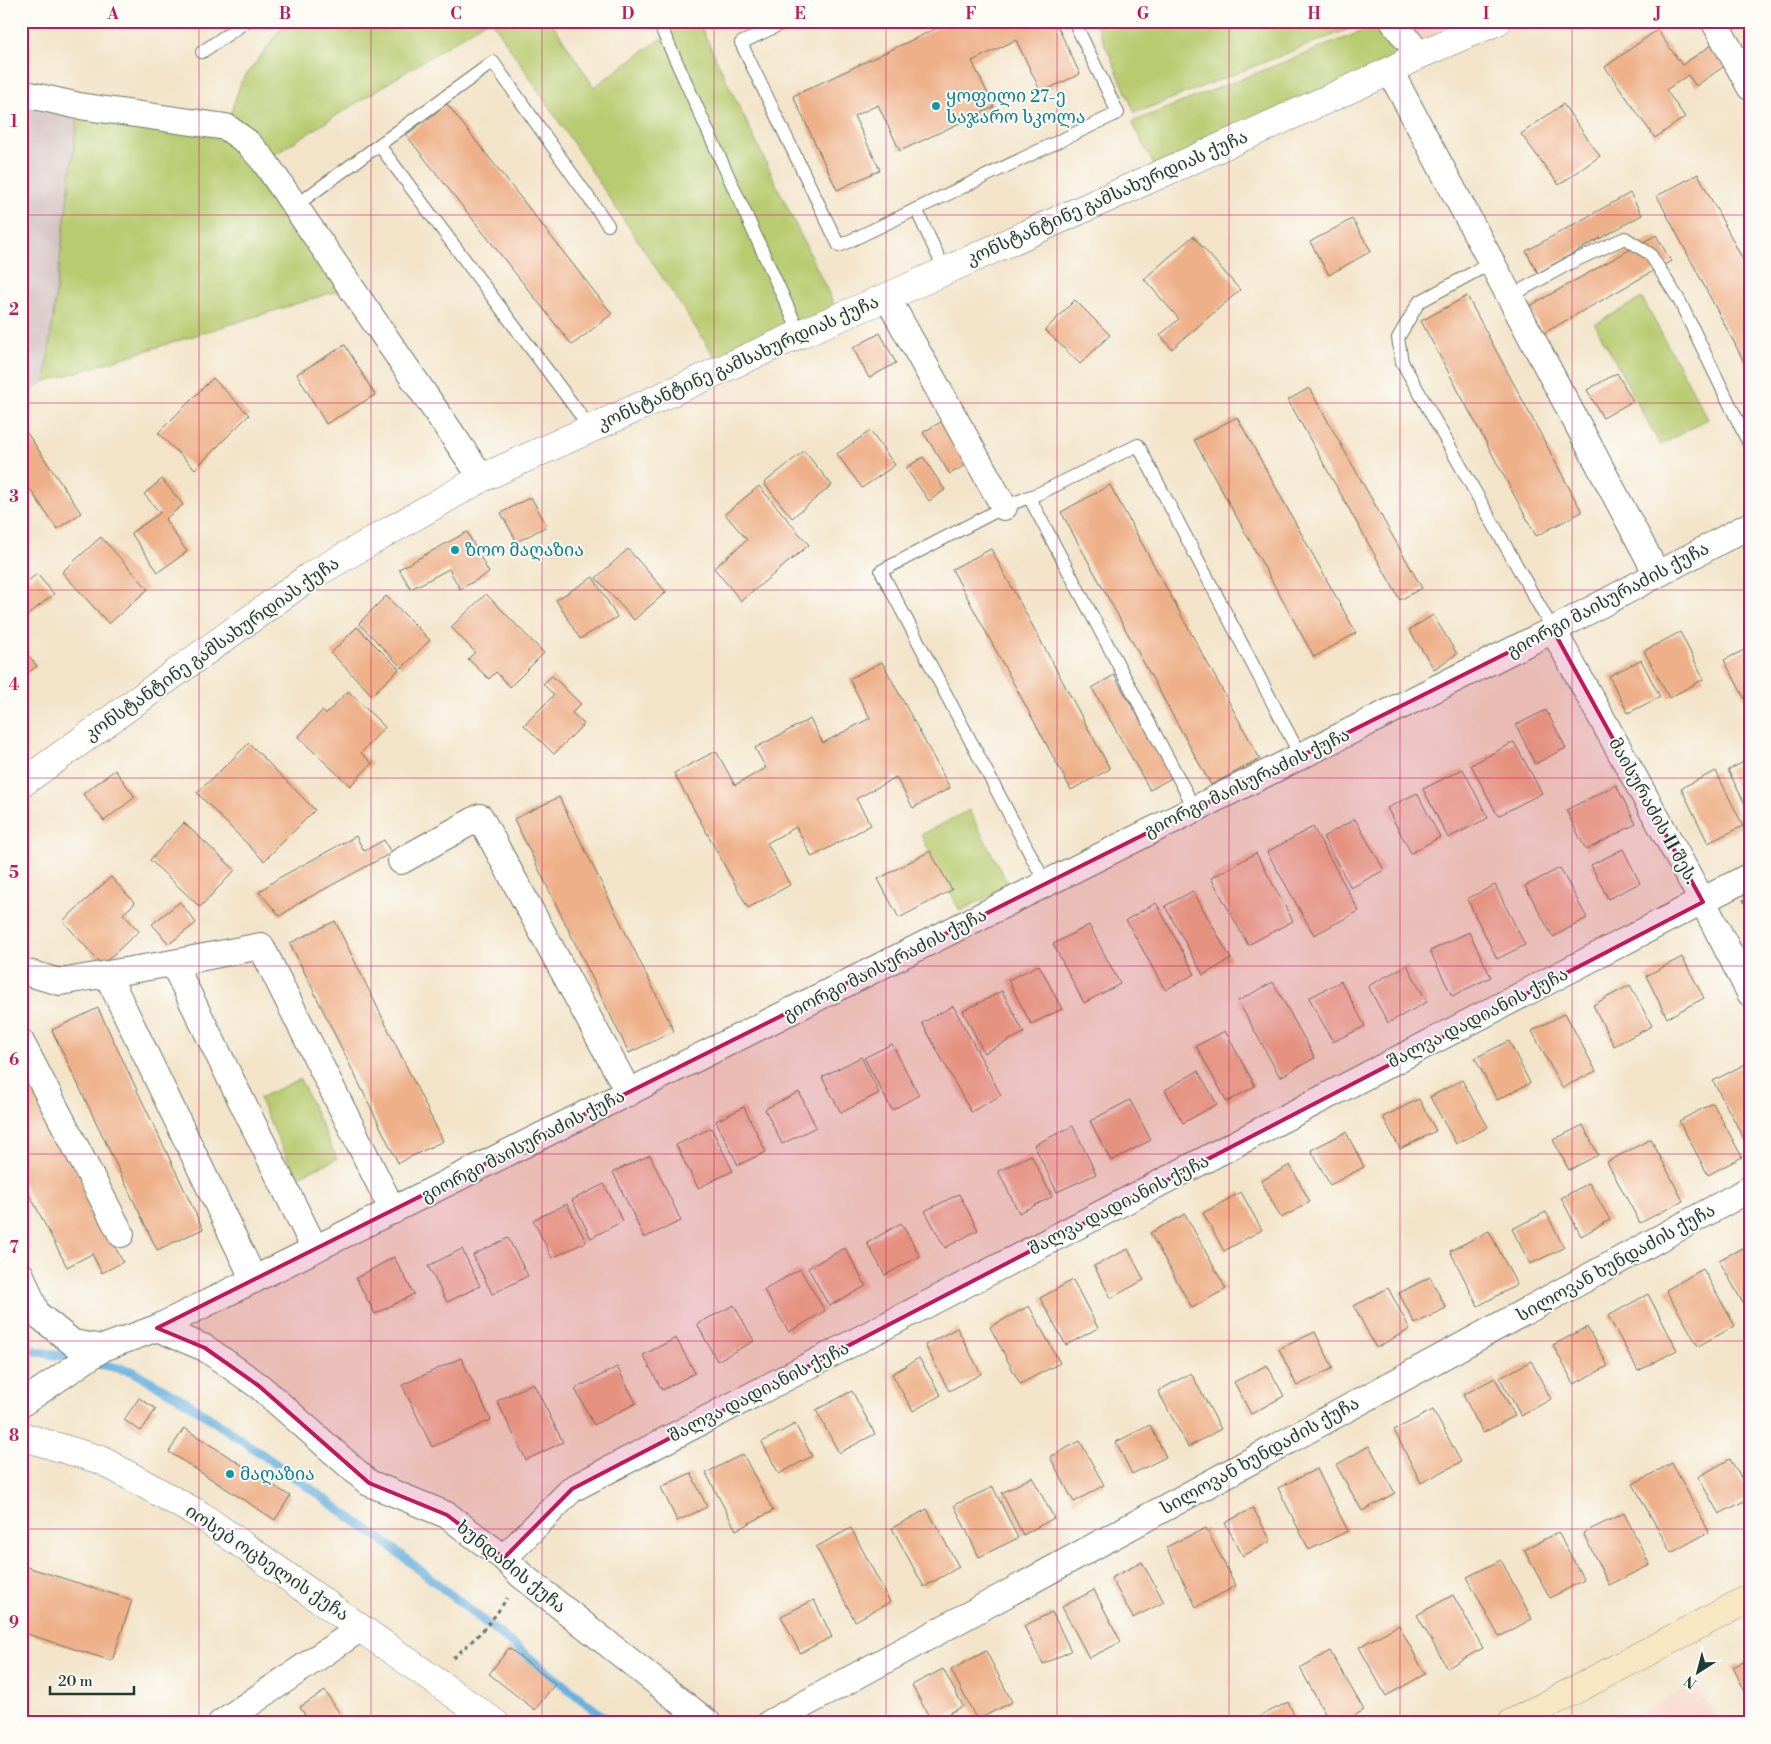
<svg xmlns="http://www.w3.org/2000/svg" width="1771" height="1744" viewBox="0 0 1771 1744" font-family="'Libre Bodoni','Noto Serif Georgian',serif">
<style>
.built{fill:#f6d2c5}
.industrial{fill:#d1bfbf}
.green{fill:#b8cb6f;stroke:#6c8452}
.lines{fill:none;stroke-linecap:round;stroke-linejoin:round}
.stream{stroke:#69b1e0;stroke-width:9}
.building{fill:#eeb089}
.service-casing{stroke:#697768;stroke-width:14}
.minor-casing{stroke:#697768;stroke-width:28}
.tertiary-casing{stroke:#697768;stroke-width:29}
.secondary-casing{stroke:#697768;stroke-width:29}
.path{stroke:#697768;stroke-width:3;stroke-dasharray:4 4;stroke-linecap:butt}
.service{stroke:#fff;stroke-width:12}
.minor{stroke:#fff;stroke-width:26}
.tertiary{stroke:#fff;stroke-width:28}
.secondary{stroke:#f7e8c3;stroke-width:28}
.marked{fill:#c2185b;fill-opacity:0.2;stroke:#c2185b;stroke-width:4;stroke-linejoin:round}
.grid{fill:none;stroke:#c2185b;stroke-width:1;stroke-opacity:0.55}
.culture-dot{fill:#0f9aa8;stroke:#fdfcf7;stroke-width:2}
.labels{text-anchor:middle;dominant-baseline:central;stroke-width:4;stroke-linejoin:round;paint-order:stroke}
.culture-label{font-size:18px;fill:#0d838f;stroke:#fdfcf7;text-anchor:start}
.street-label{font-size:18px;fill:#1f3d34;stroke:#fdfcf7}
.neatline{fill:none;stroke:#c2185b;stroke-width:2}
.grid-label{font-size:16px;text-anchor:middle;font-weight:bold;fill:#c2185b}
</style>
<rect width="100%" height="100%" fill="#fdfcf7"/>
<filter id="ink" filterUnits="userSpaceOnUse"><feTurbulence type="fractalNoise" baseFrequency=".02" numOctaves="2"/><feDisplacementMap in="SourceGraphic" scale="10" xChannelSelector="R" yChannelSelector="G"/><feConvolveMatrix kernelMatrix="1 2 1 2 8 2 1 2 1" color-interpolation-filters="sRGB"/></filter>
<filter id="wash" filterUnits="userSpaceOnUse"><feTurbulence type="fractalNoise" baseFrequency=".0096" numOctaves="4" result="noise"/><feDisplacementMap in="SourceGraphic" scale="20" xChannelSelector="R" yChannelSelector="G"/><feGaussianBlur stdDeviation="1.12" result="paint"/><feColorMatrix in="noise" values="0 0 0 0 0 0 0 0 0 0 0 0 0 0 0 0 0 1.4 0 .05"/><feComposite in="paint" operator="in"/></filter>
<g filter="url(#wash)">
<rect width="100%" height="100%" fill="#f3e4c9"/>
<!-- built -->
<g class="built">
<path d="M1393,21H1498L1419,55Z"/>
<path d="M1695,1683L1719,1723H1621Z"/>
</g>
<!-- industrial -->
<path class="industrial" d="M21,93L79,106L45,382L21,400Z"/>
<!-- green -->
<g class="green">
<path d="M287,21H487L264,161L350,287L45,382L79,106L226,127L241,82Z"/>
<path d="M492,21H551L594,87L685,21H698L840,317L723,369Z"/>
<path d="M1095,21H1369L1135,113Z"/>
<path d="M1388,21L1419,55L1159,175L1132,122Z"/>
<path d="M1642,298L1708,419L1660,445L1595,324Z"/>
<path d="M969,810L1009,886L960,911L921,835Z"/>
<path d="M300,1079L337,1159L296,1177L259,1098Z"/>
</g>
<g class="lines">
<!-- stream -->
<g class="stream">
<path d="M21,1348L77,1360"/>
<path d="M90,1362L132,1371L185,1401L279,1466L390,1546L611,1723"/>
</g>
</g>
<g id="blocks">
<!-- building -->
<g class="building">
<path d="M952,21H1055L1080,74L1041,92L1016,40L972,61L994,107L900,151L878,105L854,116L880,170L837,190L793,96Z"/>
<path d="M1657,30L1682,65L1719,40L1733,60L1696,86L1688,75L1666,90L1685,117L1655,138L1605,67Z"/>
<path d="M447,104L612,314L572,345L406,135Z"/>
<path d="M1563,104L1600,156L1559,185L1521,134Z"/>
<path d="M1698,174L1750,273V373L1657,196Z"/>
<path d="M1630,193L1642,215L1538,273L1526,251Z"/>
<path d="M1352,219L1371,251L1329,275L1310,242Z"/>
<path d="M1656,235L1671,261L1544,333L1528,307Z"/>
<path d="M1193,236L1240,290L1172,349L1160,335L1179,319L1144,279Z"/>
<path d="M1467,296L1582,512L1536,536L1421,321Z"/>
<path d="M1075,300L1110,335L1080,364L1045,330Z"/>
<path d="M21,307L28,317L21,321Z"/>
<path d="M880,333L896,363L869,378L853,348Z"/>
<path d="M345,345L375,395L326,424L297,374Z"/>
<path d="M1617,373L1633,401L1603,418L1587,390Z"/>
<path d="M213,378L249,415L195,469L158,433Z"/>
<path d="M1309,388L1422,588L1400,600L1288,400Z"/>
<path d="M1237,417L1356,633L1314,657L1194,440Z"/>
<path d="M943,421L969,463L950,474L923,432Z"/>
<path d="M21,424L81,513L57,529L21,476Z"/>
<path d="M870,431L895,465L862,488L837,454Z"/>
<path d="M804,451L832,485L792,518L764,483Z"/>
<path d="M923,457L945,490L929,501L906,468Z"/>
<path d="M162,479L183,505L165,519L187,552L158,572L131,533L160,513L144,494Z"/>
<path d="M1110,485L1260,759L1211,785L1061,512Z"/>
<path d="M759,486L809,545L741,601L714,568L747,540L725,514Z"/>
<path d="M531,497L547,526L517,542L501,513Z"/>
<path d="M467,532L489,573L460,589L449,569L411,589L399,569Z"/>
<path d="M101,537L148,589L109,624L62,572Z"/>
<path d="M628,549L666,592L634,620L596,578Z"/>
<path d="M991,549L1110,769L1071,790L952,569Z"/>
<path d="M37,574L54,594L25,617L21,612V586Z"/>
<path d="M593,577L617,617L580,639L556,600Z"/>
<path d="M486,594L544,653L510,687L496,672L489,679L468,659L475,652L451,627Z"/>
<path d="M386,596L430,640L402,668L359,623Z"/>
<path d="M1433,615L1457,654L1434,669L1409,630Z"/>
<path d="M357,627L399,669L372,695L331,653Z"/>
<path d="M1680,632L1704,679L1669,698L1644,651Z"/>
<path d="M21,646L37,666L21,678Z"/>
<path d="M1750,647V696L1745,699L1724,660Z"/>
<path d="M1641,660L1660,697L1628,713L1609,676Z"/>
<path d="M882,662L950,788L913,808L896,777L856,799L871,825L812,857L796,827L767,843L790,885L748,908L674,773L716,751L735,785L766,768L755,748L810,719L823,743L870,718L849,679Z"/>
<path d="M1114,675L1173,777L1150,790L1092,688Z"/>
<path d="M552,676L581,704L572,713L584,724L554,754L524,725L554,695L543,684Z"/>
<path d="M348,691L385,727L361,753L372,763L350,786L298,737L322,711L326,714Z"/>
<path d="M1546,710L1566,748L1535,764L1516,725Z"/>
<path d="M1514,742L1542,793L1498,816L1471,765Z"/>
<path d="M249,743L315,810L264,861L197,793Z"/>
<path d="M1750,759V814L1728,770Z"/>
<path d="M1463,769L1488,818L1448,838L1423,789Z"/>
<path d="M115,770L135,797L104,821L83,794Z"/>
<path d="M1716,771L1743,826L1708,843L1681,788Z"/>
<path d="M1616,785L1636,824L1586,850L1566,810Z"/>
<path d="M1417,793L1440,837L1411,853L1387,808Z"/>
<path d="M559,797L674,1031L629,1053L514,819Z"/>
<path d="M1355,819L1384,870L1351,888L1323,837Z"/>
<path d="M184,823L235,870L200,907L150,860Z"/>
<path d="M1313,827L1359,911L1314,935L1267,852Z"/>
<path d="M356,836L364,851L384,840L391,853L299,903L280,916L259,892L277,879Z"/>
<path d="M1623,849L1640,883L1608,899L1591,865Z"/>
<path d="M930,851L952,890L899,918L878,879Z"/>
<path d="M1256,853L1293,921L1248,945L1211,878Z"/>
<path d="M1560,868L1587,918L1553,937L1525,886Z"/>
<path d="M111,877L135,903L123,914L139,931L102,965L63,921Z"/>
<path d="M1495,885L1525,945L1497,959L1467,899Z"/>
<path d="M1193,891L1231,959L1203,975L1165,906Z"/>
<path d="M1750,896V913L1743,900Z"/>
<path d="M180,902L196,923L169,944L152,924Z"/>
<path d="M1156,903L1195,974L1165,990L1126,920Z"/>
<path d="M335,921L443,1141L398,1163L290,943Z"/>
<path d="M1089,925L1120,984L1084,1003L1053,944Z"/>
<path d="M1469,932L1491,977L1452,996L1430,951Z"/>
<path d="M1682,957L1704,998L1667,1018L1646,976Z"/>
<path d="M1039,965L1062,1009L1031,1024L1008,980Z"/>
<path d="M1407,965L1427,1002L1388,1023L1368,986Z"/>
<path d="M1341,981L1365,1026L1333,1042L1309,998Z"/>
<path d="M1273,982L1315,1058L1280,1077L1238,1001Z"/>
<path d="M1630,985L1652,1026L1614,1046L1593,1005Z"/>
<path d="M1002,991L1024,1033L984,1053L963,1011Z"/>
<path d="M953,1006L1001,1095L971,1112L922,1023Z"/>
<path d="M98,1008L203,1229L157,1250L52,1030Z"/>
<path d="M1565,1013L1596,1071L1562,1088L1532,1031Z"/>
<path d="M1225,1031L1255,1086L1227,1102L1196,1046Z"/>
<path d="M1509,1041L1530,1083L1497,1100L1475,1058Z"/>
<path d="M892,1044L919,1095L892,1110L864,1058Z"/>
<path d="M861,1057L879,1093L841,1113L822,1077Z"/>
<path d="M1749,1062L1750,1064V1150L1713,1081Z"/>
<path d="M21,1066L123,1262L102,1273L92,1254L67,1267L21,1178Z"/>
<path d="M1198,1071L1217,1104L1183,1123L1165,1090Z"/>
<path d="M1462,1080L1488,1127L1456,1144L1430,1097Z"/>
<path d="M799,1092L816,1127L782,1144L765,1109Z"/>
<path d="M1419,1099L1436,1131L1400,1149L1383,1117Z"/>
<path d="M1130,1100L1151,1140L1111,1161L1090,1121Z"/>
<path d="M1713,1103L1742,1157L1708,1175L1679,1121Z"/>
<path d="M744,1107L766,1152L738,1165L716,1121Z"/>
<path d="M1583,1125L1598,1155L1569,1170L1553,1140Z"/>
<path d="M1073,1126L1096,1174L1057,1192L1034,1145Z"/>
<path d="M711,1128L733,1171L698,1188L676,1145Z"/>
<path d="M1346,1132L1364,1167L1330,1185L1311,1150Z"/>
<path d="M1651,1139L1683,1201L1640,1223L1607,1162Z"/>
<path d="M650,1155L681,1221L644,1238L613,1172Z"/>
<path d="M1031,1155L1052,1197L1019,1213L998,1171Z"/>
<path d="M1290,1165L1310,1202L1281,1218L1261,1181Z"/>
<path d="M1589,1183L1610,1220L1581,1236L1561,1198Z"/>
<path d="M604,1184L623,1221L591,1238L572,1200Z"/>
<path d="M1241,1192L1262,1230L1224,1251L1203,1213Z"/>
<path d="M959,1194L978,1230L945,1248L925,1211Z"/>
<path d="M567,1204L586,1242L552,1258L533,1220Z"/>
<path d="M1546,1212L1564,1248L1530,1264L1512,1229Z"/>
<path d="M1185,1214L1226,1289L1192,1308L1150,1233Z"/>
<path d="M901,1223L920,1256L885,1275L867,1243Z"/>
<path d="M1489,1231L1517,1285L1478,1306L1450,1251Z"/>
<path d="M508,1238L528,1276L492,1294L473,1255Z"/>
<path d="M1750,1244V1316L1719,1260Z"/>
<path d="M845,1248L866,1286L829,1306L808,1268Z"/>
<path d="M462,1249L480,1286L447,1302L428,1266Z"/>
<path d="M1128,1249L1144,1280L1111,1298L1094,1266Z"/>
<path d="M394,1257L414,1294L375,1314L356,1278Z"/>
<path d="M800,1269L825,1311L789,1332L764,1290Z"/>
<path d="M1703,1269L1735,1326L1698,1346L1666,1290Z"/>
<path d="M1430,1277L1446,1308L1415,1324L1399,1293Z"/>
<path d="M1073,1280L1098,1328L1066,1345L1040,1298Z"/>
<path d="M1388,1288L1410,1329L1376,1348L1354,1306Z"/>
<path d="M1648,1294L1677,1350L1638,1371L1608,1316Z"/>
<path d="M734,1305L754,1341L717,1361L697,1324Z"/>
<path d="M1029,1306L1060,1363L1020,1384L990,1327Z"/>
<path d="M1587,1327L1608,1366L1574,1384L1553,1345Z"/>
<path d="M957,1328L981,1374L949,1391L925,1345Z"/>
<path d="M1315,1332L1333,1368L1297,1386L1279,1349Z"/>
<path d="M676,1338L695,1373L662,1390L643,1355Z"/>
<path d="M461,1358L491,1420L432,1447L402,1385Z"/>
<path d="M919,1358L941,1395L913,1411L892,1374Z"/>
<path d="M1531,1361L1551,1399L1521,1416L1500,1378Z"/>
<path d="M1267,1365L1284,1396L1251,1414L1234,1382Z"/>
<path d="M617,1367L636,1403L594,1425L575,1389Z"/>
<path d="M1191,1373L1221,1429L1188,1447L1158,1391Z"/>
<path d="M1495,1378L1515,1416L1483,1433L1463,1395Z"/>
<path d="M533,1383L563,1442L526,1460L497,1401Z"/>
<path d="M852,1391L875,1434L839,1453L816,1410Z"/>
<path d="M139,1398L156,1409L141,1431L124,1420Z"/>
<path d="M1433,1410L1461,1462L1421,1483L1394,1430Z"/>
<path d="M795,1424L812,1456L779,1474L762,1442Z"/>
<path d="M1150,1425L1166,1457L1132,1474L1116,1442Z"/>
<path d="M184,1428L290,1496L275,1520L169,1452Z"/>
<path d="M1080,1441L1104,1485L1074,1502L1050,1457Z"/>
<path d="M1369,1446L1395,1493L1362,1511L1336,1465Z"/>
<path d="M743,1454L773,1511L736,1530L706,1473Z"/>
<path d="M1730,1459L1750,1493V1498L1719,1514L1698,1477Z"/>
<path d="M1672,1463L1709,1532L1671,1553L1633,1484Z"/>
<path d="M1317,1469L1348,1531L1309,1550L1278,1488Z"/>
<path d="M691,1473L707,1507L677,1521L661,1487Z"/>
<path d="M1032,1477L1054,1518L1023,1535L1002,1493Z"/>
<path d="M993,1487L1018,1538L979,1557L954,1505Z"/>
<path d="M1253,1508L1271,1541L1243,1556L1225,1523Z"/>
<path d="M927,1509L959,1567L924,1587L892,1528Z"/>
<path d="M1624,1513L1650,1565L1609,1585L1583,1533Z"/>
<path d="M851,1528L890,1602L855,1621L816,1547Z"/>
<path d="M1206,1528L1236,1586L1196,1607L1166,1547Z"/>
<path d="M1558,1532L1584,1580L1550,1598L1524,1550Z"/>
<path d="M1501,1560L1532,1619L1499,1637L1467,1577Z"/>
<path d="M1142,1562L1164,1602L1133,1618L1111,1578Z"/>
<path d="M21,1565L132,1600L112,1661L21,1632Z"/>
<path d="M1094,1590L1121,1642L1089,1658L1062,1607Z"/>
<path d="M1453,1595L1483,1648L1447,1668L1417,1615Z"/>
<path d="M814,1600L832,1637L800,1653L781,1616Z"/>
<path d="M1052,1612L1071,1651L1043,1664L1024,1626Z"/>
<path d="M1399,1625L1425,1674L1386,1696L1359,1647Z"/>
<path d="M509,1648L555,1684L535,1710L489,1674Z"/>
<path d="M986,1651L1012,1702L977,1720L951,1670Z"/>
<path d="M1330,1651L1364,1710L1342,1723H1330L1300,1668Z"/>
<path d="M1750,1659V1687L1744,1690L1733,1667Z"/>
<path d="M943,1669L963,1706L932,1722L912,1685Z"/>
<path d="M325,1691L346,1723H310L300,1707Z"/>
<path d="M1288,1702L1298,1723H1257L1255,1719Z"/>
</g>
</g>
</g>
<g filter="url(#ink)">
<use href="#blocks" fill-opacity="0" stroke="#697768" stroke-width="1"/>
<g class="lines">
<defs>
<g id="service">
<path d="M658,21L800,334"/>
<path d="M787,21L741,43L839,246L1118,113L1074,21"/>
<path d="M202,52L247,21"/>
<path d="M379,145L591,429"/>
<path d="M295,206L493,62L608,225"/>
<path d="M916,209L945,271"/>
<path d="M1491,263L1419,302L1398,338L1402,362L1553,630"/>
<path d="M1509,297L1570,263L1625,238L1650,254L1679,300L1750,446"/>
<path d="M1029,497L1040,493L1138,445L1301,757"/>
<path d="M1046,884L881,571L1004,507L1029,497L1195,809"/>
</g>
<g id="minor">
<path d="M1393,21L1419,55"/>
<path d="M1714,21L1750,87"/>
<path d="M1390,71L1657,574"/>
<path d="M21,93L79,106L226,127L247,142L264,161L482,478"/>
<path d="M887,297L1004,507"/>
<path d="M1553,630L1703,902L1750,993"/>
<path d="M401,861L480,817L629,1093"/>
<path d="M173,963L261,946L393,1211"/>
<path d="M21,971L60,982L173,963L315,1249"/>
<path d="M107,974L254,1280"/>
<path d="M21,1042L121,1234"/>
<path d="M21,1275L37,1314L73,1343L103,1348"/>
<path d="M157,1328L205,1348L259,1386L369,1483L447,1515L504,1558L521,1575L708,1723"/>
<path d="M21,1404L103,1348L157,1328L1553,630L1750,525"/>
<path d="M504,1558L572,1489L1750,876"/>
<path d="M221,1723L361,1628"/>
<path d="M770,1723L1750,1189"/>
</g>
<g id="tertiary">
<path d="M21,784L309,577L482,478L800,334L887,297L1390,71L1419,55L1498,21"/>
<path d="M21,1436L101,1460L200,1515L495,1723"/>
</g>
<path id="secondary" d="M1512,1723L1750,1598"/>
</defs>
<!-- service casing -->
<use href="#service" class="service-casing"/>
<!-- minor casing -->
<use href="#minor" class="minor-casing"/>
<!-- tertiary casing -->
<use href="#tertiary" class="tertiary-casing"/>
<!-- secondary casing -->
<use href="#secondary" class="secondary-casing"/>
<!-- path -->
<path class="path" d="M453,1658C475,1639 491,1624 507,1598"/>
<!-- service -->
<use href="#service" class="service"/>
<!-- minor -->
<use href="#minor" class="minor"/>
<!-- tertiary -->
<use href="#tertiary" class="tertiary"/>
<!-- secondary -->
<use href="#secondary" class="secondary"/>
</g>
</g>
<!-- marked area -->
<path class="marked" d="M1553,630L1703,902L572,1489L504,1558L447,1515L369,1483L259,1386L205,1348L157,1328Z"/>
<!-- grid -->
<path class="grid" d="M199,21V1723M371,21V1723M542,21V1723M714,21V1723M886,21V1723M1057,21V1723M1229,21V1723M1400,21V1723M1572,21V1723M21,215H1750M21,403H1750M21,590H1750M21,778H1750M21,966H1750M21,1154H1750M21,1341H1750M21,1529H1750"/>
<!-- markers -->
<g class="culture-dot">
<circle cx="936" cy="106" r="5"/>
<circle cx="455" cy="550" r="5"/>
<circle cx="230" cy="1474" r="5"/>
</g>
<g class="labels">
<!-- culture labels -->
<g class="culture-label">
<text x="946" y="96">ყოფილი 27-ე<tspan x="946" dy="21">საჯარო სკოლა</tspan></text>
<text x="465" y="550">ზოო მაღაზია</text>
<text x="240" y="1474">მაღაზია</text>
</g>
<!-- street labels -->
<g class="street-label">
<text transform="translate(1107 198) rotate(-24)">კონსტანტინე გამსახურდიას ქუჩა</text>
<text transform="translate(738 363) rotate(-24)">კონსტანტინე გამსახურდიას ქუჩა</text>
<text transform="translate(1608 600) rotate(-28)">გიორგი მაისურაძის ქუჩა</text>
<text transform="translate(212 649) rotate(-35)">კონსტანტინე გამსახურდიას ქუჩა</text>
<text transform="translate(1247 783) rotate(-26)">გიორგი მაისურაძის ქუჩა</text>
<text transform="translate(1653 811) rotate(61)">მაისურაძის II შეს.</text>
<text transform="translate(885 965) rotate(-27)">გიორგი მაისურაძის ქუჩა</text>
<text transform="translate(1478 1018) rotate(-27)">შალვა დადიანის ქუჩა</text>
<text transform="translate(523 1146) rotate(-27)">გიორგი მაისურაძის ქუჩა</text>
<text transform="translate(1119 1205) rotate(-27)">შალვა დადიანის ქუჩა</text>
<text transform="translate(1616 1263) rotate(-29)">სილოვან ხუნდაძის ქუჩა</text>
<text transform="translate(759 1392) rotate(-27)">შალვა დადიანის ქუჩა</text>
<text transform="translate(1260 1456) rotate(-29)">სილოვან ხუნდაძის ქუჩა</text>
<text transform="translate(267 1563) rotate(34)">იოსებ ოცხელის ქუჩა</text>
<text transform="translate(511 1567) rotate(39)">ხუნდაძის ქუჩა</text>
</g>
</g>
<!-- margin -->
<rect width="1771" height="1744" fill="none" stroke="#fdfcf7" stroke-width="55"/>
<!-- north arrow -->
<g transform="translate(1698 1672) rotate(216)" stroke="#fdfcf7" stroke-width="4" paint-order="stroke">
<path d="M0-4L9 19L0 12L-9 19Z" fill="#1f3d34"/>
<text y="-8" font-size="14" font-weight="bold" text-anchor="middle" fill="#1f3d34">N</text>
</g>
<!-- scale -->
<path d="M50 1686v8h84v-8" fill="none" stroke="#1f3d34" stroke-width="2.5"/>
<text x="58" y="1686" font-size="15" fill="#1f3d34" stroke="#fdfcf7" stroke-width="4" paint-order="stroke">20 m</text>
<rect x="28" y="28" width="1716" height="1688" class="neatline"/>
<g class="grid-label">
<text x="113" y="19">A</text>
<text x="285" y="19">B</text>
<text x="456" y="19">C</text>
<text x="628" y="19">D</text>
<text x="800" y="19">E</text>
<text x="971" y="19">F</text>
<text x="1143" y="19">G</text>
<text x="1314" y="19">H</text>
<text x="1486" y="19">I</text>
<text x="1658" y="19">J</text>
<text x="14" y="127">1</text>
<text x="14" y="315">2</text>
<text x="14" y="502">3</text>
<text x="14" y="690">4</text>
<text x="14" y="878">5</text>
<text x="14" y="1065">6</text>
<text x="14" y="1253">7</text>
<text x="14" y="1441">8</text>
<text x="14" y="1628">9</text>
</g>
</svg>
